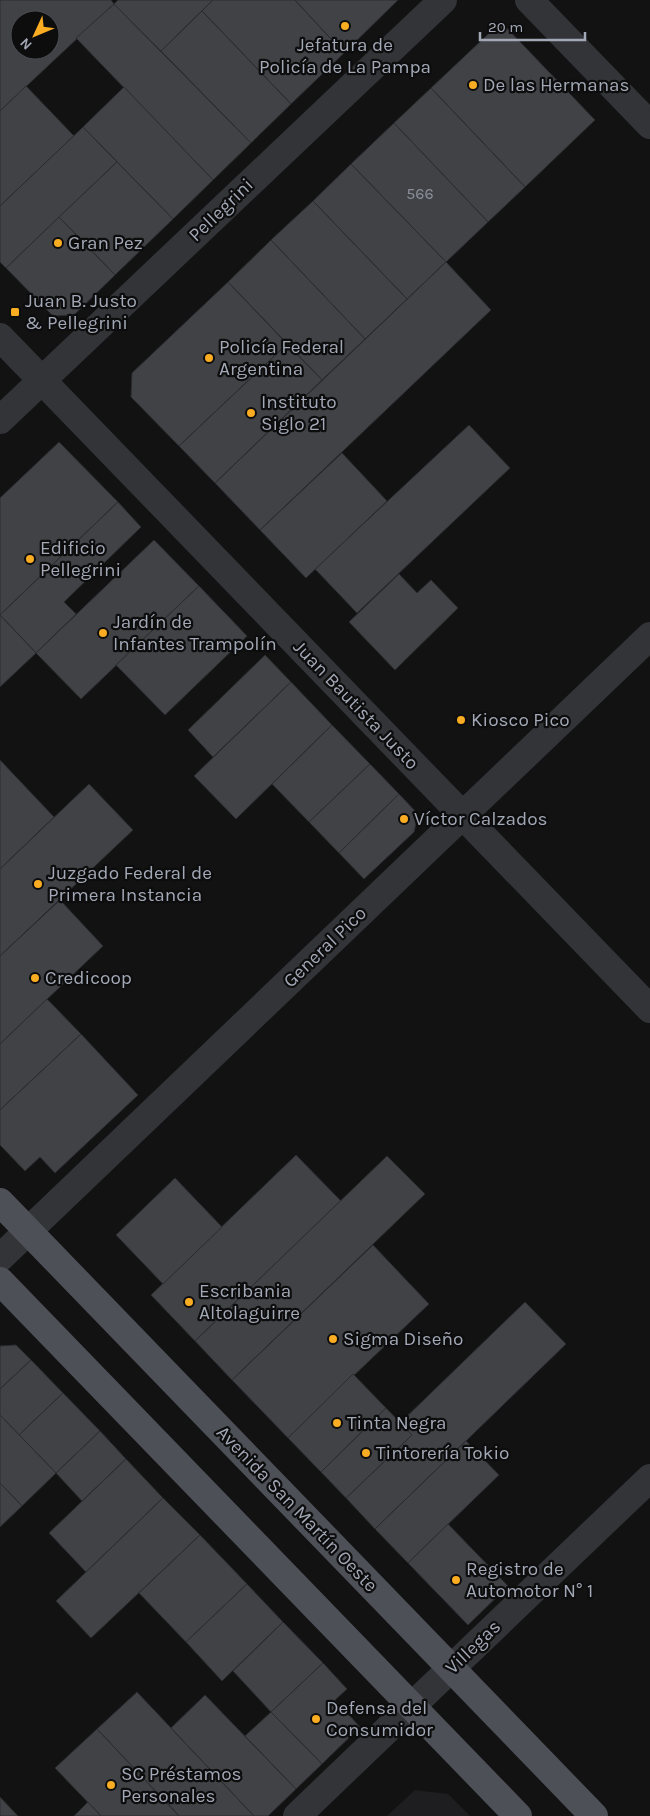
<svg xmlns="http://www.w3.org/2000/svg" width="650" height="1816" viewBox="0 0 650 1816" font-family="Karla,sans-serif">
<style>
.built{fill:#1e1e20}
.building{fill:#404246;stroke:#2b2c2f;fill-rule:evenodd}
.lines{fill:none;stroke-linecap:round;stroke-linejoin:round}
.minor{stroke:#323438;stroke-width:28}
.major{stroke:#4e5058;stroke-width:28}
.poi-dot{fill:#faad23;stroke:#0d0d0e;stroke-width:2}
.labels{text-anchor:middle;dominant-baseline:central;stroke-width:4.5;stroke-linejoin:round;paint-order:stroke}
.number-label{font-size:16px;fill:#8a8e99}
.poi-label{font-size:19px;fill:#a2a8b5;stroke:#0d0d0e;text-anchor:start}
.street-label{font-size:19px;fill:#a2a8b5;stroke:#0d0d0e}
</style>
<rect width="100%" height="100%" fill="#121213"/>
<!-- built -->
<path class="built" d="M415,1790L448,1794L470,1816H387Z"/>
<!-- building -->
<g class="building">
<path d="M0,0H111L114,4L0,111ZM20,20H50V50H20Z"/>
<path d="M118,0H213L161,51L114,4Z"/>
<path d="M213,0H295L344,53L291,104L202,11Z"/>
<path d="M295,0H398L344,53Z"/>
<path d="M114,4L251,143L213,180L76,38Z"/>
<path d="M202,11L291,104L251,143L161,51Z"/>
<path d="M501,22L595,120L525,187L431,88Z"/>
<path d="M26,86L74,136L0,206V111Z"/>
<path d="M124,87L213,180L173,219L83,127Z"/>
<path d="M431,88L525,187L488,222L394,123Z"/>
<path d="M394,123L488,222L446,262L351,164Z"/>
<path d="M83,127L117,162L6,268L0,262V206Z"/>
<path d="M117,162L173,219L115,275L59,217Z"/>
<path d="M351,164L446,262L407,299L313,201Z"/>
<path d="M313,201L407,299L365,339L271,240Z"/>
<path d="M59,217L115,275L74,315L53,316L6,268Z"/>
<path d="M271,240L365,339L322,380L228,282Z"/>
<path d="M446,262L491,310L260,530L215,483Z"/>
<path d="M228,282L287,344L179,446L131,397L132,373Z"/>
<path d="M287,344L322,380L215,483L179,446Z"/>
<path d="M469,425L510,468L357,613L315,569Z"/>
<path d="M59,442L118,502L0,615V498Z"/>
<path d="M342,453L387,501L306,578L260,530Z"/>
<path d="M118,502L141,527L64,602L76,614L36,653L0,615Z"/>
<path d="M154,540L199,586L81,699L36,653Z"/>
<path d="M399,574L417,593L431,580L458,608L395,670L349,622Z"/>
<path d="M199,586L247,636L165,715L116,665Z"/>
<path d="M0,615L36,653L0,687Z"/>
<path d="M265,655L291,682L213,757L188,730Z"/>
<path d="M291,682L332,725L236,819L194,776Z"/>
<path d="M332,725L370,764L309,822L272,784Z"/>
<path d="M0,760L54,817L0,869Z"/>
<path d="M370,764L399,794L339,853L309,822Z"/>
<path d="M89,784L133,830L0,956V869Z"/>
<path d="M399,794L418,814L414,832L364,879L339,853Z"/>
<path d="M60,900L103,946L0,1044V956Z"/>
<path d="M47,999L81,1034L0,1110V1044Z"/>
<path d="M81,1034L138,1095L55,1173L40,1157L25,1171L0,1145V1110Z"/>
<path d="M296,1155L341,1201L195,1341L151,1295Z"/>
<path d="M387,1156L425,1194L232,1380L195,1341Z"/>
<path d="M175,1178L222,1227L163,1284L116,1235Z"/>
<path d="M373,1245L429,1304L288,1438L232,1380Z"/>
<path d="M525,1302L566,1344L375,1529L346,1498L412,1435L400,1423Z"/>
<path d="M16,1345L31,1360L0,1389V1346Z"/>
<path d="M31,1360L63,1393L19,1435L0,1415V1389Z"/>
<path d="M353,1374L386,1408L321,1472L288,1438Z"/>
<path d="M63,1393L100,1431L56,1473L19,1435Z"/>
<path d="M386,1408L412,1435L346,1498L321,1472Z"/>
<path d="M0,1415L56,1473L22,1506L0,1483Z"/>
<path d="M100,1431L126,1459L82,1501L56,1473Z"/>
<path d="M466,1441L499,1475L408,1563L375,1529Z"/>
<path d="M126,1459L163,1498L86,1572L49,1533Z"/>
<path d="M0,1483L22,1506L0,1527Z"/>
<path d="M163,1498L200,1535L91,1638L56,1601Z"/>
<path d="M448,1524L508,1586L468,1625L408,1563Z"/>
<path d="M200,1535L247,1584L186,1642L139,1593Z"/>
<path d="M247,1584L283,1622L222,1681L186,1642Z"/>
<path d="M283,1622L323,1663L271,1712L233,1671Z"/>
<path d="M323,1663L347,1689L335,1700L360,1727L322,1764L271,1712Z"/>
<path d="M137,1692L171,1728L254,1816H179L97,1729Z"/>
<path d="M205,1695L296,1789L268,1816H254L171,1728Z"/>
<path d="M271,1712L322,1764L296,1789L245,1736Z"/>
<path d="M97,1729L179,1816H101L55,1768Z"/>
<path d="M0,1797L18,1816H0Z"/>
<path d="M88,1802L101,1816H74Z"/>
</g>
<g class="lines">
<!-- minor -->
<g class="minor">
<path d="M529,0L650,125"/>
<path d="M0,337L650,1009"/>
<path d="M0,420L443,0"/>
<path d="M0,1258L650,636"/>
<path d="M297,1816L650,1478"/>
</g>
<!-- major -->
<g class="major">
<path d="M0,1202L594,1816"/>
<path d="M0,1281L518,1816"/>
</g>
</g>
<!-- markers -->
<g class="poi-dot">
<circle cx="345" cy="26" r="5"/>
<circle cx="473" cy="85" r="5"/>
<circle cx="58" cy="243" r="5"/>
<rect x="10" y="307" width="10" height="10" rx="2.5"/>
<circle cx="209" cy="358" r="5"/>
<circle cx="251" cy="413" r="5"/>
<circle cx="30" cy="559" r="5"/>
<circle cx="103" cy="633" r="5"/>
<circle cx="461" cy="720" r="5"/>
<circle cx="404" cy="819" r="5"/>
<circle cx="38" cy="884" r="5"/>
<circle cx="35" cy="978" r="5"/>
<circle cx="189" cy="1302" r="5"/>
<circle cx="333" cy="1339" r="5"/>
<circle cx="337" cy="1423" r="5"/>
<circle cx="366" cy="1453" r="5"/>
<circle cx="456" cy="1580" r="5"/>
<circle cx="316" cy="1719" r="5"/>
<circle cx="111" cy="1785" r="5"/>
</g>
<g class="labels">
<!-- number labels -->
<g class="number-label">
<text x="420" y="193">566</text>
</g>
<!-- poi labels -->
<g class="poi-label">
<text x="345" y="45" text-anchor="middle">Jefatura de<tspan x="345" dy="22">Policía de La Pampa</tspan></text>
<text x="483" y="85">De las Hermanas</text>
<text x="68" y="243">Gran Pez</text>
<text x="25" y="301">Juan B. Justo<tspan x="25" dy="22">&amp; Pellegrini</tspan></text>
<text x="219" y="347">Policía Federal<tspan x="219" dy="22">Argentina</tspan></text>
<text x="261" y="402">Instituto<tspan x="261" dy="22">Siglo 21</tspan></text>
<text x="40" y="548">Edificio<tspan x="40" dy="22">Pellegrini</tspan></text>
<text x="113" y="622">Jardín de<tspan x="113" dy="22">Infantes Trampolín</tspan></text>
<text x="471" y="720">Kiosco Pico</text>
<text x="414" y="819">Víctor Calzados</text>
<text x="48" y="873">Juzgado Federal de<tspan x="48" dy="22">Primera Instancia</tspan></text>
<text x="45" y="978">Credicoop</text>
<text x="199" y="1291">Escribania<tspan x="199" dy="22">Altolaguirre</tspan></text>
<text x="343" y="1339">Sigma Diseño</text>
<text x="347" y="1423">Tinta Negra</text>
<text x="376" y="1453">Tintorería Tokio</text>
<text x="466" y="1569">Registro de<tspan x="466" dy="22">Automotor N° 1</tspan></text>
<text x="326" y="1708">Defensa del<tspan x="326" dy="22">Consumidor</tspan></text>
<text x="121" y="1774">SC Préstamos<tspan x="121" dy="22">Personales</tspan></text>
</g>
<!-- street labels -->
<g class="street-label">
<text transform="translate(221 210) rotate(-44)">Pellegrini</text>
<text transform="translate(356 705) rotate(46)">Juan Bautista Justo</text>
<text transform="translate(325 947) rotate(-44)">General Pico</text>
<text transform="translate(297 1509) rotate(46)">Avenida San Martín Oeste</text>
<text transform="translate(473 1647) rotate(-44)">Villegas</text>
</g>
</g>
<!-- north arrow -->
<g transform="translate(35 35) rotate(226)"><circle r="24" fill="#0d0d0e" stroke="#494b51"/>
<path d="M0-4L9 19L0 12L-9 19Z" fill="#faad23"/>
<text y="-8" font-size="14" font-weight="bold" text-anchor="middle" fill="#a2a8b5">N</text>
</g>
<!-- scale -->
<path d="M480 32v8h105v-8" fill="none" stroke="#a2a8b5" stroke-width="2.5"/>
<text x="488" y="32" font-size="15" fill="#a2a8b5" stroke="#0d0d0e" stroke-width="4" paint-order="stroke">20 m</text>
</svg>
